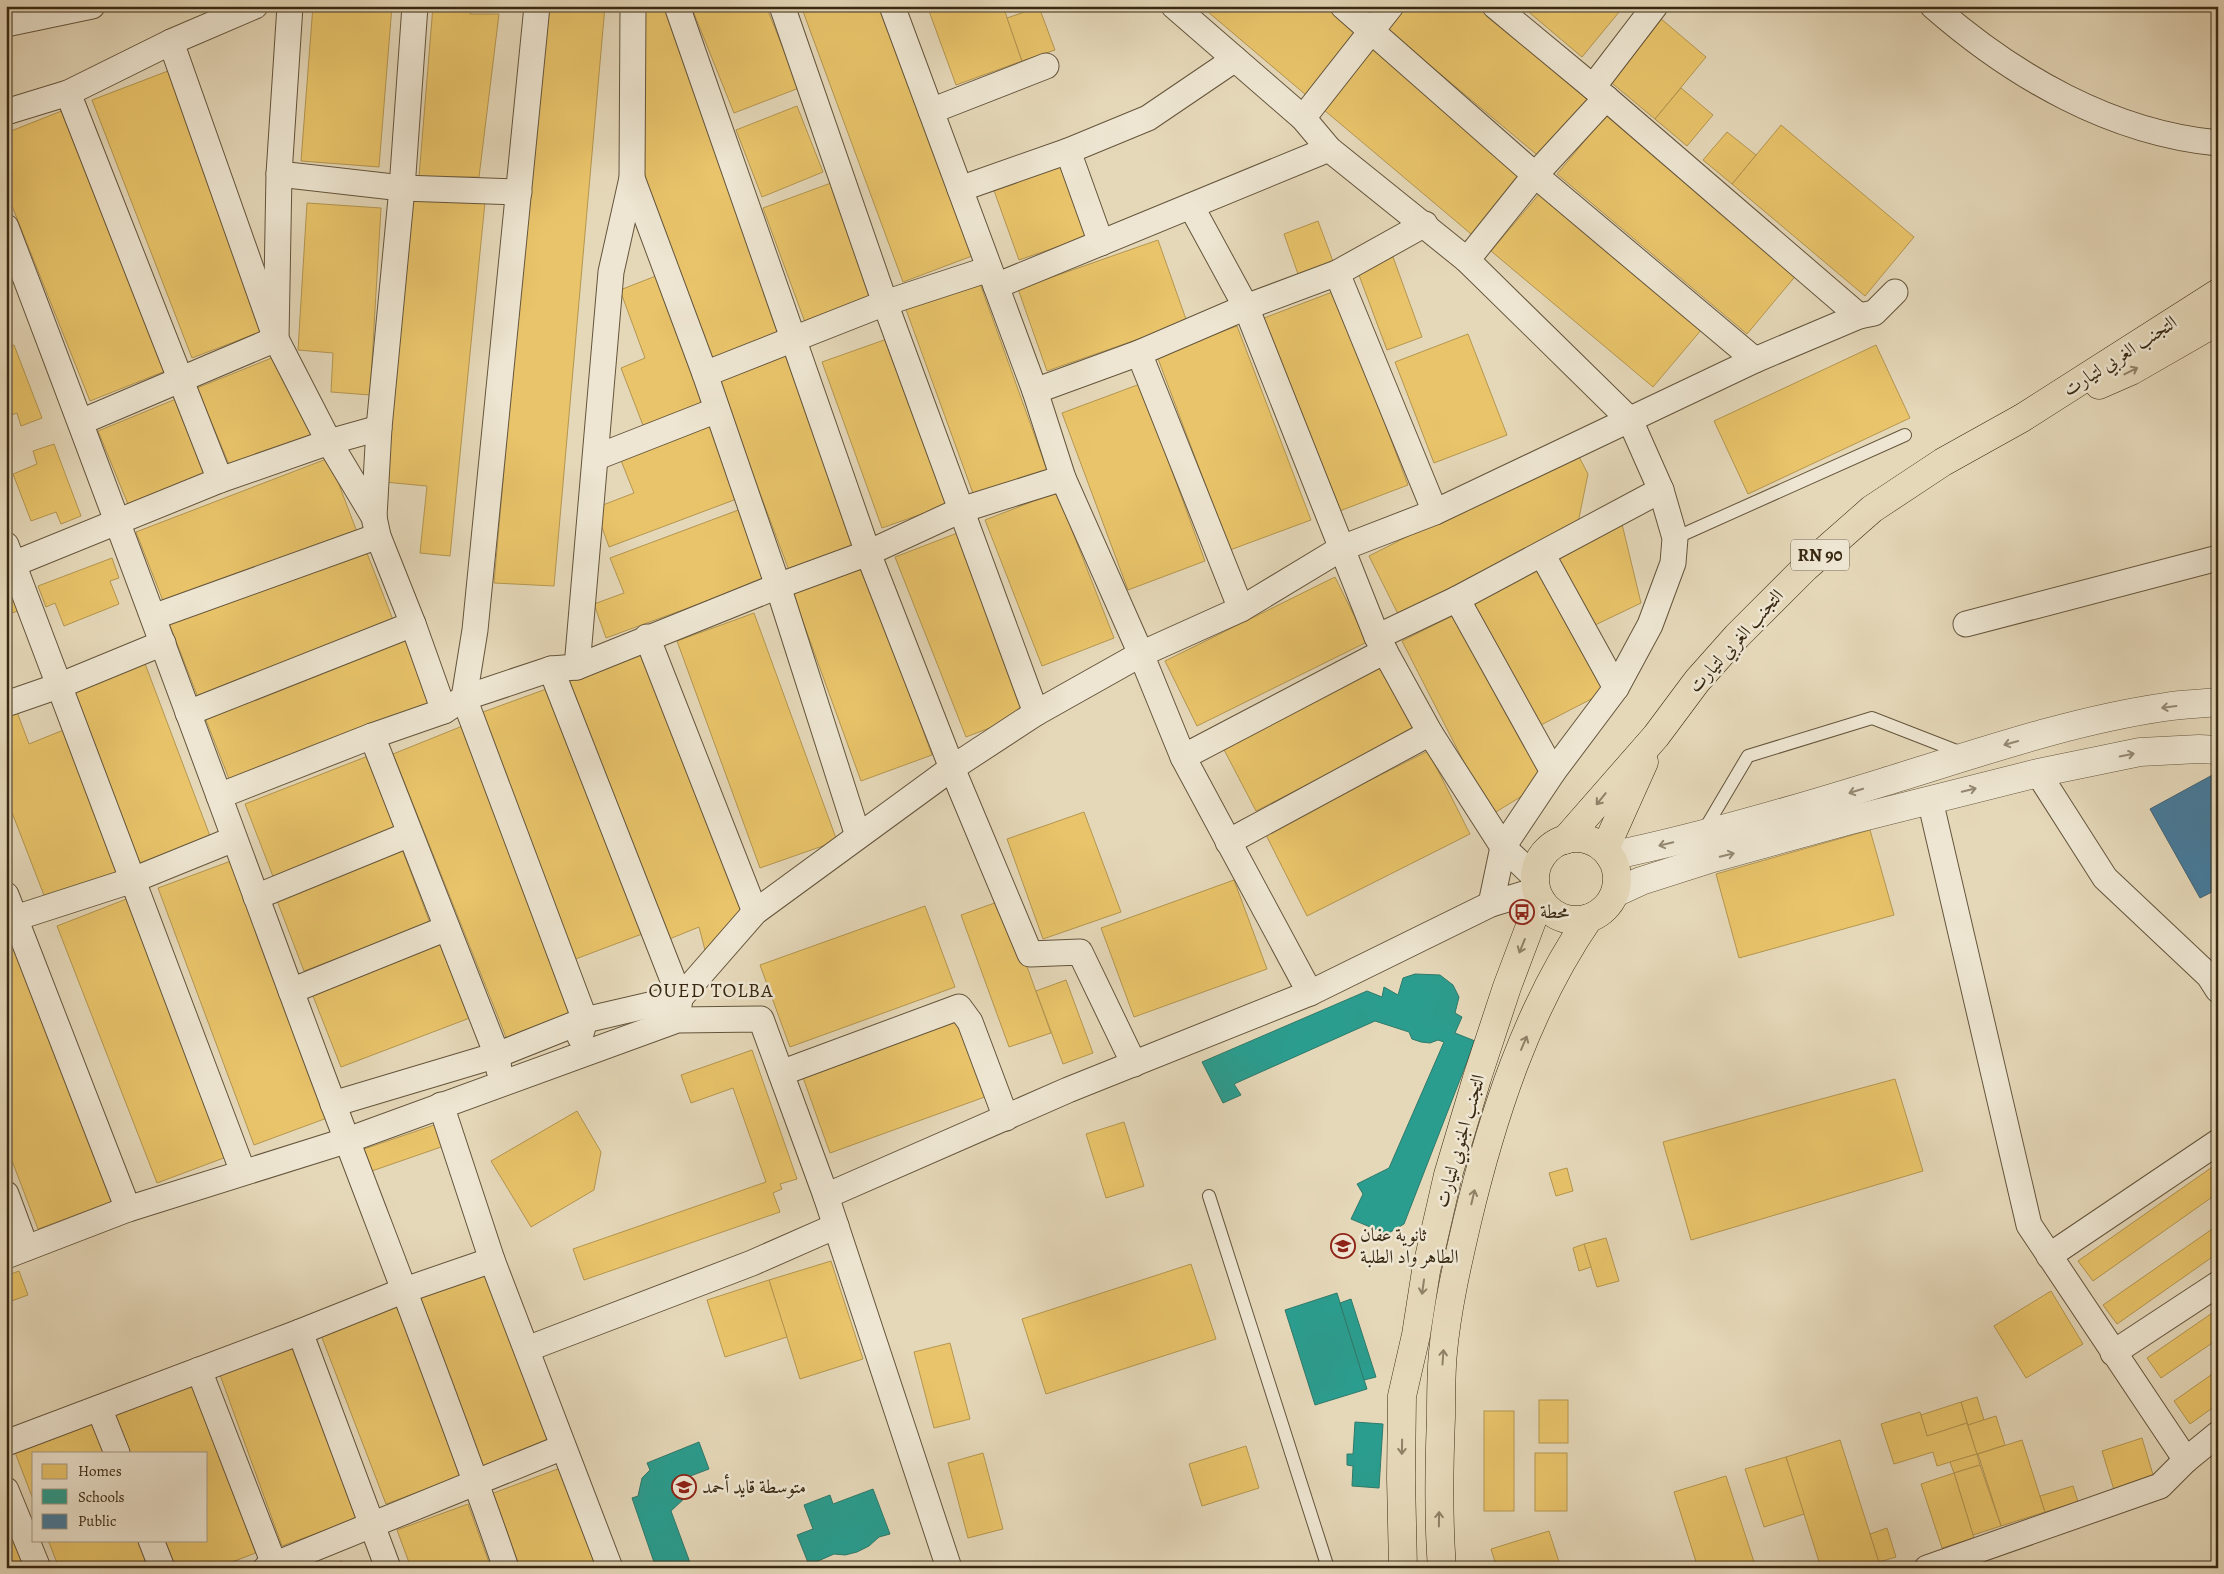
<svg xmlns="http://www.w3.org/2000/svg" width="2224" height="1574" viewBox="0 0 2224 1574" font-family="Alegreya,Amiri,serif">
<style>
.homes{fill:#e9c46a;stroke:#b49650}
.schools{fill:#2a9d8f;stroke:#2e7a6a}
.public{fill:#457b9d;stroke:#416273}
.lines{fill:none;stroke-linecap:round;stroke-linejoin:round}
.service-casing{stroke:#64553c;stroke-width:14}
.minor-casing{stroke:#64553c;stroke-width:27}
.tertiary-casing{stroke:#64553c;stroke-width:29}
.trunk-casing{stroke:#392912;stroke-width:29}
.service{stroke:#eee6d2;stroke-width:12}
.minor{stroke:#eee6d2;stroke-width:25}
.tertiary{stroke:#eee6d2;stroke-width:28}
.trunk{stroke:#e5d8b9;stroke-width:28}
.oneway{stroke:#8f8066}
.oneway2{stroke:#948872}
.labels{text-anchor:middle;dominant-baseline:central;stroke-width:5;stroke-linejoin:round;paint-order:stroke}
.shield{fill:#eee6d2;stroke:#6f624c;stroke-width:1}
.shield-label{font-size:18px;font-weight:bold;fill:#392912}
.street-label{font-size:19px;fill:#392912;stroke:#eee6d2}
.poi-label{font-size:19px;fill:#392912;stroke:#eee6d2;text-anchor:start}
.neighbourhood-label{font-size:20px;letter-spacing:1px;fill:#392912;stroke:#eee6d2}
</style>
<rect width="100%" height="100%" fill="#e5d8b9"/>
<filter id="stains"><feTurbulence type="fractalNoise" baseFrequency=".004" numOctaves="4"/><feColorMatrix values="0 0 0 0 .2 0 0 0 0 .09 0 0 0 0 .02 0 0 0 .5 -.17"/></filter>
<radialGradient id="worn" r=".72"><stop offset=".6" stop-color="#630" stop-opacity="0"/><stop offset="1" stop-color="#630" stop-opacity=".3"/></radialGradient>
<!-- homes -->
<g class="homes">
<path d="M313,6H392L379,167L301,161Z"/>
<path d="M433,6H471L470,14H499L479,177H419Z"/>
<path d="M545,6H605L554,586L494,583Z"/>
<path d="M659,6H668L784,334L707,362L638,174L639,15Z"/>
<path d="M691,6H766L799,88L734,113Z"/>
<path d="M801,6H879L972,256L903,282Z"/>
<path d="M943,6H1003L1022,61L956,85L929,11Z"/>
<path d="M1201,6H1327L1359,33L1306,95Z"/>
<path d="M1400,6H1482L1593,99L1542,159L1383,26Z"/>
<path d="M1525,6H1624L1582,57L1524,8Z"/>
<path d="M1039,7L1055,50L1022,61L1007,18Z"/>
<path d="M1653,12L1706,57L1655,119L1601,74Z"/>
<path d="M1368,44L1528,178L1477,239L1317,104Z"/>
<path d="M168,71L268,329L192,358L92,100Z"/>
<path d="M1681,88L1713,115L1687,146L1655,119Z"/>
<path d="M797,106L823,172L762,197L736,130Z"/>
<path d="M64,110L168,370L90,401L6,191V133Z"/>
<path d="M1608,113L1798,273L1747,334L1557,174Z"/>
<path d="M1781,125L1914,237L1865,296L1732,184Z"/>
<path d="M1727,132L1756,155L1732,184L1703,160Z"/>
<path d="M1059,161L1086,237L1019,260L992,185Z"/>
<path d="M831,183L874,299L806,325L763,208Z"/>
<path d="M1540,193L1702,329L1653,387L1491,251Z"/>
<path d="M413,194L485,202L450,556L420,553L427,486L384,482Z"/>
<path d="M307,203L381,208L370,395L331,392L333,353L298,350Z"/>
<path d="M1318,221L1334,264L1299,277L1284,234Z"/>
<path d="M1158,240L1187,322L1047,371L1018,289Z"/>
<path d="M1393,257L1422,337L1387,350L1357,270Z"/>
<path d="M661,274L709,404L644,428L621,368L645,358L620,290Z"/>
<path d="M978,278L1047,470L974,496L904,304Z"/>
<path d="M1335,291L1408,485L1337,512L1264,318Z"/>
<path d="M1237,326L1311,520L1230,550L1157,356Z"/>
<path d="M1468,334L1507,435L1434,463L1395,362Z"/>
<path d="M887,339L947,505L882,528L822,362Z"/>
<path d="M14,345L42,418L21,426L17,413L6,417V348Z"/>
<path d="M1876,345L1910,418L1748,494L1714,421Z"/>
<path d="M279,355L312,436L231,469L197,388Z"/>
<path d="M788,355L861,546L790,573L718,382Z"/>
<path d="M1140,384L1205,561L1128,590L1062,413Z"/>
<path d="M176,399L208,477L130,509L98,431Z"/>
<path d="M714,423L742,497L609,547L595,508L634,493L620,458Z"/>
<path d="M54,444L81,516L61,524L56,512L31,521L13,474L37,464L33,451Z"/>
<path d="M1576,451L1588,474L1578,523L1398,614L1369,556Z"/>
<path d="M329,458L357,532L165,606L136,532Z"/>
<path d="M1057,492L1114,638L1042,666L985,520Z"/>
<path d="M741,509L767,579L606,638L594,604L624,593L610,558Z"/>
<path d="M1622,524L1641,603L1593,626L1557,560Z"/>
<path d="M960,532L1031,712L966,737L895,557Z"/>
<path d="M365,548L395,625L199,700L169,623Z"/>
<path d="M112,558L119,578L110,581L119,604L64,626L55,603L46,607L38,586Z"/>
<path d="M861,560L932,755L861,781L790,586Z"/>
<path d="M1539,567L1605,692L1537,727L1472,602Z"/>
<path d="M1335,577L1367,642L1197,726L1165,661Z"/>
<path d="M15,592L21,610L6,615V595Z"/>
<path d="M754,613L837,841L760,868L677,641Z"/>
<path d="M1458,613L1545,782L1491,815L1402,641Z"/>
<path d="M405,636L433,704L231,784L204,715Z"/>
<path d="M645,653L746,909L706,954L699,927L667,940L567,681Z"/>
<path d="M144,661L210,836L135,865L69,689Z"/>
<path d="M1381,661L1417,728L1256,811L1221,744Z"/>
<path d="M549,688L642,934L565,963L472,716Z"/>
<path d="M17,712L29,744L66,729L122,875L47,903L6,797V716Z"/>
<path d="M465,725L580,1013L508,1042L393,754Z"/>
<path d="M1428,751L1470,834L1307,916L1265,833Z"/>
<path d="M368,756L398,831L274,879L245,804Z"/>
<path d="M1084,812L1121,912L1043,939L1007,839Z"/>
<path d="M1870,830L1894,915L1739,958L1716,874Z"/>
<path d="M402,849L430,923L304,971L276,898Z"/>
<path d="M231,861L327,1118L254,1145L158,888Z"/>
<path d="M1234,880L1267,969L1134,1017L1101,928Z"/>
<path d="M129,898L229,1156L157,1183L57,926Z"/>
<path d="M1003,900L1051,1033L1009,1047L961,915Z"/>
<path d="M925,906L955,987L790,1047L760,965Z"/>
<path d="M15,938L113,1201L38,1229L6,1145V941Z"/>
<path d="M445,939L475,1016L341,1067L311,991Z"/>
<path d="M1066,980L1093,1053L1063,1064L1036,991Z"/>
<path d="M963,1013L993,1094L830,1153L801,1072Z"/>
<path d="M752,1050L797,1179L780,1184L782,1189L773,1193L780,1212L584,1280L573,1249L766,1182L733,1088L691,1103L681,1075Z"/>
<path d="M1895,1079L1923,1171L1691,1240L1663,1142Z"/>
<path d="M577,1111L601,1152L594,1190L531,1227L491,1161Z"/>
<path d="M1124,1122L1144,1186L1106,1198L1086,1134Z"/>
<path d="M437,1124L444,1146L369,1172L361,1150Z"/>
<path d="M2218,1163V1193L2093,1281L2078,1261Z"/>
<path d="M1567,1168L1573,1191L1556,1196L1549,1173Z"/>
<path d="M2218,1225V1253L2117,1324L2103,1305Z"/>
<path d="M1606,1238L1619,1281L1597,1287L1584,1244Z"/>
<path d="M1584,1244L1591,1267L1579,1271L1573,1248Z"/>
<path d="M831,1261L863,1359L800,1379L769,1280Z"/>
<path d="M1191,1264L1216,1339L1046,1394L1022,1319Z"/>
<path d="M490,1267L553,1440L479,1467L416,1293Z"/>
<path d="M19,1271L28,1295L6,1303V1276Z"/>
<path d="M769,1280L787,1337L725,1357L707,1300Z"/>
<path d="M2051,1291L2083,1344L2026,1378L1994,1326Z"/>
<path d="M399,1299L466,1474L386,1504L319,1330Z"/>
<path d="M2218,1309V1339L2161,1378L2147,1358Z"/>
<path d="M950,1343L970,1419L934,1428L914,1352Z"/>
<path d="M296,1344L359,1518L282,1546L219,1372Z"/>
<path d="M2218,1370V1404L2190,1424L2174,1401Z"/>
<path d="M190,1378L258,1552L217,1568H172L162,1540H206V1453H128L111,1409Z"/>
<path d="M1977,1397L1984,1420L1968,1425L1961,1402Z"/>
<rect x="1539" y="1400" width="29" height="43"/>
<path d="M1961,1402L1967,1423L1927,1436L1921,1415Z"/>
<rect x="1484" y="1411" width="30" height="100"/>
<path d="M1920,1412L1927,1436L1967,1423L1977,1454L1937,1466L1933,1452L1894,1464L1881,1424Z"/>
<path d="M94,1416L108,1453H34V1502L13,1447Z"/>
<path d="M1996,1416L2005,1445L1977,1454L1968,1425Z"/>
<path d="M2142,1438L2154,1478L2114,1490L2102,1451Z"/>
<path d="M1840,1440L1879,1562L1861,1568H1821L1786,1457Z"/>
<path d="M2022,1440L2045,1512L2001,1526L1978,1454Z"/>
<path d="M1246,1446L1259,1488L1202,1506L1189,1464Z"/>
<path d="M983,1453L1003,1529L968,1538L948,1463Z"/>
<rect x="1535" y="1453" width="32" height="58"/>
<path d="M1977,1454L1980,1465L1954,1473L1950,1462Z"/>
<path d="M1786,1457L1804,1514L1764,1527L1745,1469Z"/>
<path d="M1980,1465L2001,1526L1973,1535L1954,1473Z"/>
<path d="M563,1467L601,1568H519L491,1494Z"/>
<path d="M1954,1473L1974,1538L1942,1548L1921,1484Z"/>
<path d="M1726,1476L1756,1568H1698L1674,1492Z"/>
<path d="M2073,1486L2078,1502L2045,1512L2040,1496Z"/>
<path d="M468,1504L491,1568H411L397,1530Z"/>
<path d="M6,1511L28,1568H6Z"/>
<path d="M1887,1528L1896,1557L1879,1562L1870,1534Z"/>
<path d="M1549,1531L1561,1568H1497L1491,1549Z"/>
<path d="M48,1540H141L151,1568H59Z"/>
<path d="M342,1561L344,1568H322Z"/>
</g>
<!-- schools -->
<g class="schools">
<path d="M1415,974L1440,975L1453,985L1459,997L1455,1013L1462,1017L1455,1033L1475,1041L1404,1224L1387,1234L1351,1219L1363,1194L1357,1184L1389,1168L1444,1042L1438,1040L1430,1043L1421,1042L1412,1039L1409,1032L1375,1021L1234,1084L1241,1095L1223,1103L1202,1062L1367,991L1382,997L1384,987L1398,995L1403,978Z"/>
<path d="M1337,1293L1367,1389L1315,1405L1285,1310Z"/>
<path d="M1351,1299L1376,1377L1364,1380L1340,1303Z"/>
<path d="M1355,1422L1383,1424L1379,1488L1352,1486L1353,1466L1347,1465V1454H1353Z"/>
<path d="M699,1442L709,1469L685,1478L688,1484L687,1496L671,1511L692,1568H656L632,1498L638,1496L642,1478L650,1470L647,1463Z"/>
<path d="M873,1489L890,1534L879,1537L869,1546L857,1552L845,1555L834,1554L809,1565L797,1535L813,1529L804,1505L830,1495L833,1504Z"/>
</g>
<!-- public -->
<path class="public" d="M2218,772V889L2200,898L2150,809Z"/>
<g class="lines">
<defs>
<g id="service">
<path d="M1675,538L1905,435"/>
<path d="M1703,832L1748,756L1872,718L1962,753"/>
<path d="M1209,1196L1328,1568"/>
</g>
<g id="minor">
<path d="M537,6L475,630L464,698L585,1020L580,1037"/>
<path d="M677,6L868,553L952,768L1030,954L1080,952L1134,1064"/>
<path d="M782,6L885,303L1036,713"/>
<path d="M892,6L1035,391L1063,478L1141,654L1183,757L1310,993"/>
<path d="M1174,6L1303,118L1329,149L1467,260L1630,420L1661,490L1675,538L1673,563L1650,625L1616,688L1553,772L1503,847L1491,904"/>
<path d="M1343,6L1535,175L1755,360"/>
<path d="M1495,6L1606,98L1859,316"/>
<path d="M1933,6C2013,76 2111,133 2218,143"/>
<path d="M6,24L92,6"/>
<path d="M171,42L276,339L329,442L374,517L378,536L413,624L444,711"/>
<path d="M1593,87L1655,6"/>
<path d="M68,93L220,480"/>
<path d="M931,111L1046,66"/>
<path d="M6,112L68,93L171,42L255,6"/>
<path d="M1303,118L1391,6"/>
<path d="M279,174L402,188L519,192"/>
<path d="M632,178L705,374L778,586L858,836"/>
<path d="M960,189L1068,151"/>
<path d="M1191,206L1246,307L1377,637L1430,733L1503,847L1535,877"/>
<path d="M6,227C110,498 209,770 310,1042C375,1217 445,1391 506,1568"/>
<path d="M1101,243L1068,151L1148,118L1235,59"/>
<path d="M1467,260L1535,175L1606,98"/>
<path d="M1337,273L1435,512"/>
<path d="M996,286L1329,149"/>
<path d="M1139,353L1241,609"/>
<path d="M705,374L885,303L989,269"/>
<path d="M1035,391L1139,353L1246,307L1337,273L1425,224"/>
<path d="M81,422L276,339L279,174L290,6"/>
<path d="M597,457L717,410"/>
<path d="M374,517L379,428L402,188L415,6"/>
<path d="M6,545L243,1172"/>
<path d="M1542,554L1616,688"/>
<path d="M6,567L220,480L329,442L379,428"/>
<path d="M1457,599L1553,772"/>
<path d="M153,617L378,536"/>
<path d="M1966,624L2218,558"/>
<path d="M647,637L755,912"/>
<path d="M1377,637L1457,599L1661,490"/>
<path d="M577,667L611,272L632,178L633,6"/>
<path d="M551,669L680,998L678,1013"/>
<path d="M6,704L61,685L163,643"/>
<path d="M188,713L413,624"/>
<path d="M372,736L497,1055L499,1070"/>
<path d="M1183,757L1385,651"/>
<path d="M2038,773L2105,878L2209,976L2218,990"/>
<path d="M219,796L372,736L444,711L464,698L551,669L577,667L778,586L868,553L961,510L1063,478"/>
<path d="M1930,800L2029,1225L2186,1460"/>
<path d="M1228,842L1430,733"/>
<path d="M6,895L128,1209"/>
<path d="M256,897L410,834"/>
<path d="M6,921L133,880L234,839"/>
<path d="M291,991L447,928"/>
<path d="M781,1073L959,1007L970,1022L1006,1118"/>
<path d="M333,1104L497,1055L585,1020L680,998L755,912L952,768L1036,713L1141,654L1241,609L1342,548L1435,512L1755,360L1859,316L1874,313L1895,292"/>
<path d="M441,1105L492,1260L610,1568"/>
<path d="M6,1194L26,1248"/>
<path d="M826,1196L949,1568"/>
<path d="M6,1256L128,1209L348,1140L677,1020L761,1019L826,1196L1068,1090L1310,993L1491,904L1537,890"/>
<path d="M2049,1256L2218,1142"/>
<path d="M300,1332L388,1568"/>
<path d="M527,1349L752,1263L836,1226"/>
<path d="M2113,1353L2218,1284"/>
<path d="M199,1370L274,1564"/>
<path d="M99,1408L117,1453"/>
<path d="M6,1443L300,1332L405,1290L492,1260"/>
<path d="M6,1490L38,1568"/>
<path d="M151,1540L162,1568"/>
<path d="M266,1568L563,1447"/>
<path d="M1927,1568L2160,1486L2186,1460L2218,1434"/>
</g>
<g id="tertiary">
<path d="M1610,856C1702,837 1794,810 1884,782C1976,754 2069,721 2165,707C2182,704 2200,704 2218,702"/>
<path d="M1615,893L1641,881L1713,858L1847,821L2038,773L2140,752L2199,749L2218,750"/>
</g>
<g id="trunk">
<path d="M2099,385L2131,371L2218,321"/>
<circle cx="1576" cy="879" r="41"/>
<path d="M1565,840L1656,736L1697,681L1737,636L1805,568L1872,509L1943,462L2022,418L2218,293"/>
<path d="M1605,849L1644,762"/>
<path d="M1403,1568L1401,1478L1402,1396L1416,1335L1426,1271L1448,1175L1477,1078L1507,987L1533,918L1542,902"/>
<path d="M1442,1568C1438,1517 1439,1467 1441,1417C1441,1395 1441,1373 1443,1352C1447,1309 1457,1265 1467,1222C1492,1117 1527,1008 1589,918"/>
</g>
</defs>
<!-- service casing -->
<use href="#service" class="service-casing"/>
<!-- minor casing -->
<use href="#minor" class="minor-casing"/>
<!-- tertiary casing -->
<use href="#tertiary" class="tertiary-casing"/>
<!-- trunk casing -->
<use href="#trunk" class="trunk-casing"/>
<!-- service -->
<use href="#service" class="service"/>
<!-- minor -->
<use href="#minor" class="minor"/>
<!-- tertiary -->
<use href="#tertiary" class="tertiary"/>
<!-- trunk -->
<use href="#trunk" class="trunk"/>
</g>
<!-- one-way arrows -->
<defs><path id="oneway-shaft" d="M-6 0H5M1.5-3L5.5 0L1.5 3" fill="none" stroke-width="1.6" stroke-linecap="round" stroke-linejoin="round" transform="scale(1.25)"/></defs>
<g class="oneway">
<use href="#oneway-shaft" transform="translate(2131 371) rotate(-27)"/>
<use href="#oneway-shaft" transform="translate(1601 799) rotate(129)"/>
<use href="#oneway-shaft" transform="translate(1522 946) rotate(112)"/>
<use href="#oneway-shaft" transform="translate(1524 1043) rotate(-67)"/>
<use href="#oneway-shaft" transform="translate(1473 1197) rotate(-77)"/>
<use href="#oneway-shaft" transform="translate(1423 1287) rotate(98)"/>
<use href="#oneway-shaft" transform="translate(1443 1357) rotate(-86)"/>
<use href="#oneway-shaft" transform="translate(1402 1447) rotate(91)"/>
<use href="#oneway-shaft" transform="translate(1439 1519) rotate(-89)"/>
</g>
<g class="oneway2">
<use href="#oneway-shaft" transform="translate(2169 707) rotate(173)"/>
<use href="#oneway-shaft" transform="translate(2011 743) rotate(164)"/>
<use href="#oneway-shaft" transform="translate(2127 755) rotate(-12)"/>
<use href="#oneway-shaft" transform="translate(1969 790) rotate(-14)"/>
<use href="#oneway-shaft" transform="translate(1856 791) rotate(163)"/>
<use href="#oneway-shaft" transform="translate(1666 844) rotate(166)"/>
<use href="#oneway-shaft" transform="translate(1727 855) rotate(-14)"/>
</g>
<!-- icons -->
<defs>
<symbol id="bus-ring" viewBox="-11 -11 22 22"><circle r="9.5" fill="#eee6d2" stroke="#8f2418" stroke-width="1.5"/><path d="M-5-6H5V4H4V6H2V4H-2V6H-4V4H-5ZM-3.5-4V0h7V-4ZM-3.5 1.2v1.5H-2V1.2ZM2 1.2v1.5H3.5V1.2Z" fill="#8f2418"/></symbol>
<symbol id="school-ring" viewBox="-11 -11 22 22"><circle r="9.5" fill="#eee6d2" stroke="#8f2418" stroke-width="1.5"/><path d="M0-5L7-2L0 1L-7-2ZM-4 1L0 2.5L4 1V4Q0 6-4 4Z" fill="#8f2418"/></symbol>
</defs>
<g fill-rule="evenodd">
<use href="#bus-ring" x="1508" y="898" width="28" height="28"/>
<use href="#school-ring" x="1329" y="1232" width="28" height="28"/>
<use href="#school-ring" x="670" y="1473" width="28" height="28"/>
</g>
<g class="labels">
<!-- shield labels -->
<rect class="shield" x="1791" y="539.5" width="58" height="31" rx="4"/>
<g class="shield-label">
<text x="1820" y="555">RN 90</text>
</g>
<!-- street labels -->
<g class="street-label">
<text transform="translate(2120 356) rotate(-33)">التجنب الغربي لتيارت</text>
<text transform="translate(1736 641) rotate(-48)">التجنب الغربي لتيارت</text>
<text transform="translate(1460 1141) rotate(-74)">التجنب الجنوبي لتيارت</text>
</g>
<!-- poi labels -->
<g class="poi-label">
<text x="1540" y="912">محطة</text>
<text x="1360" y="1235">ثانوية عفان<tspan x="1360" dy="22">الطاهر واد الطلبة</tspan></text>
<text x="702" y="1487">متوسطة قايد أحمد</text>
</g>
<!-- neighbourhood labels -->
<g class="neighbourhood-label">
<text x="711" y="990">OUED TOLBA</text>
</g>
</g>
<!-- margin -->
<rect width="2224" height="1574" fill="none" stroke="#e5d8b9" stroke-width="25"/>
<rect x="8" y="8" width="2209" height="1559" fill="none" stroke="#392912" stroke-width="2.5"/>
<rect x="12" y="12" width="2199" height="1549" fill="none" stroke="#392912"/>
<!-- legend -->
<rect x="32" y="1452" width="175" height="90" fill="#eee6d2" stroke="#a69a85"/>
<rect x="42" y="1464" width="25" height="15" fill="#e9c46a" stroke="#a69a85"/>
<text x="78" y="1476" font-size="15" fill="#392912">Homes</text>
<rect x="42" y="1489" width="25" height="15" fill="#2a9d8f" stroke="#a69a85"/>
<text x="78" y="1502" font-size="15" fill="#392912">Schools</text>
<rect x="42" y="1514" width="25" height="15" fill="#457b9d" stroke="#a69a85"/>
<text x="78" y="1526" font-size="15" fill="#392912">Public</text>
<rect width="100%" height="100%" filter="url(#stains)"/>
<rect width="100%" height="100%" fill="url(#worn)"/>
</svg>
